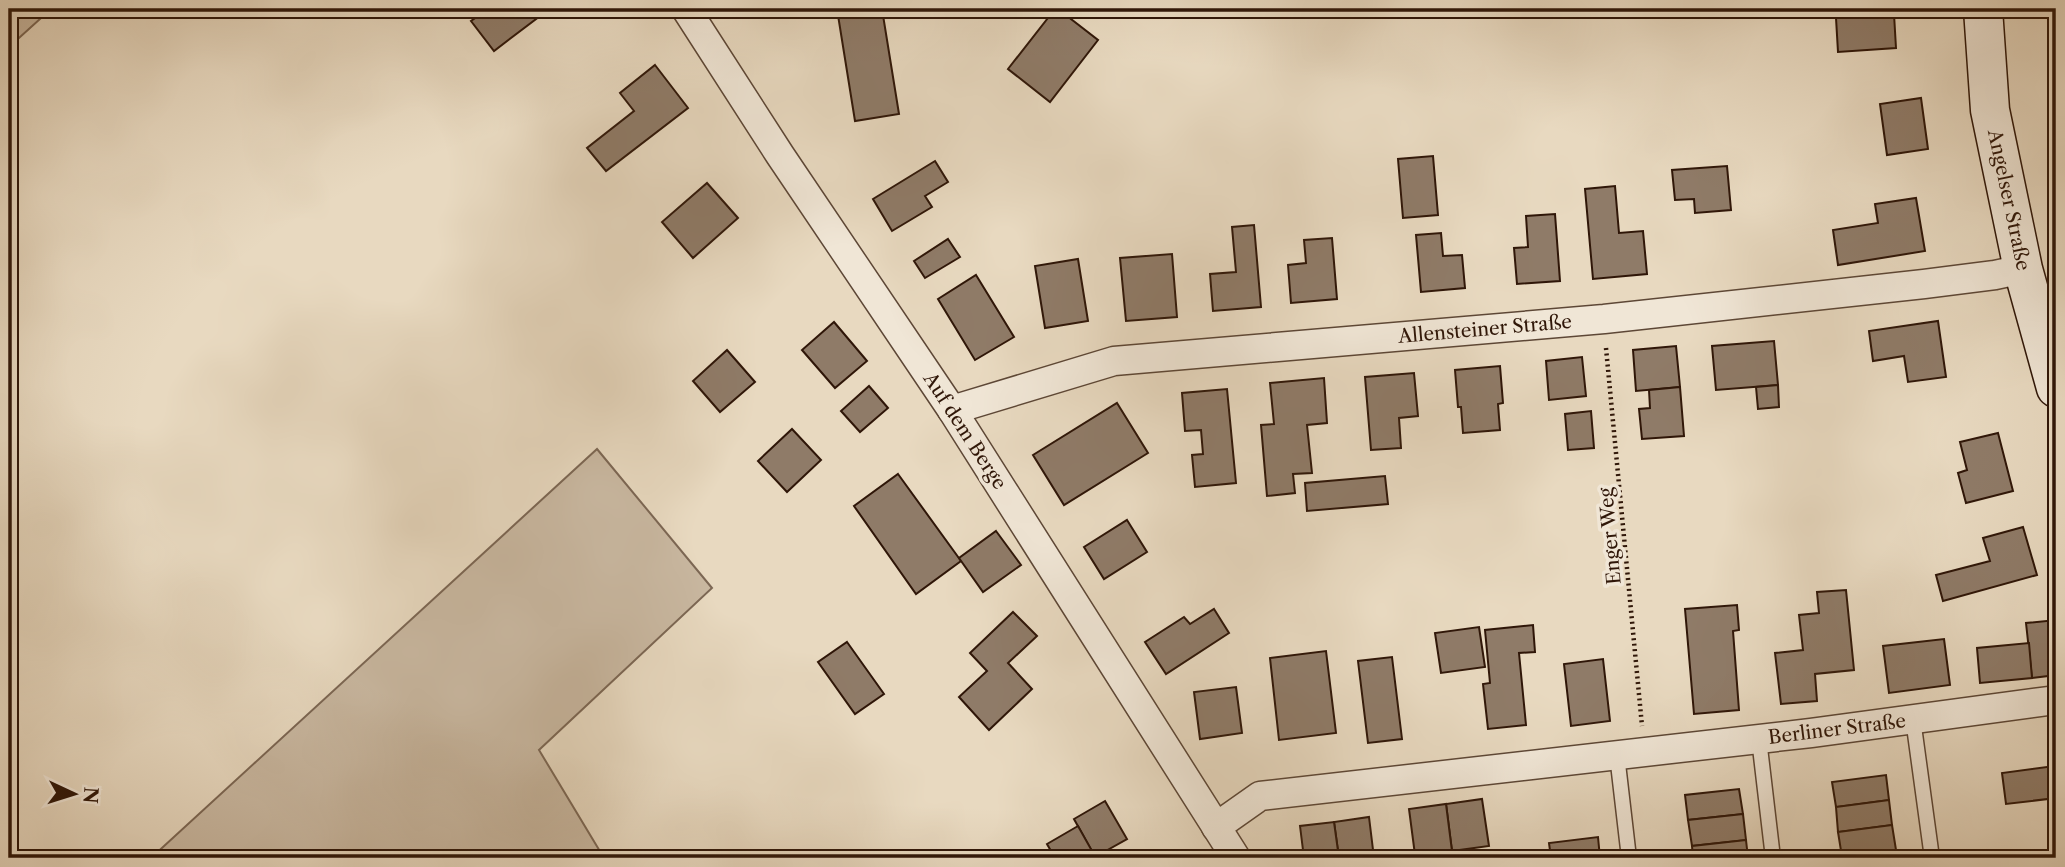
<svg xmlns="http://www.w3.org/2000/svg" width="2065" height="867" viewBox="0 0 2065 867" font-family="'Libre Caslon Text',serif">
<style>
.green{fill:#c9b8a1;stroke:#7c6754;stroke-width:2}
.building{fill:#8f7b68;stroke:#2f1608;stroke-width:2}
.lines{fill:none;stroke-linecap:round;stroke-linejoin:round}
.lane-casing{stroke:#5d4736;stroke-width:17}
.street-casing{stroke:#5d4736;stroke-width:31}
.secondary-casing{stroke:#2f1608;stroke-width:41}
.path{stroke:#2f1608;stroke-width:4.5;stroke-dasharray:2 3.5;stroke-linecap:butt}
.lane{stroke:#f0e6d6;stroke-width:14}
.street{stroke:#f0e6d6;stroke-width:28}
.secondary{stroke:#f0e6d6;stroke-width:38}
.labels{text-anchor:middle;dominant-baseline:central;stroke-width:7;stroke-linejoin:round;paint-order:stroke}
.street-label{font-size:19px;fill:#2f1608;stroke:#f0e6d6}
</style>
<rect width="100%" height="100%" fill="#e8d9c0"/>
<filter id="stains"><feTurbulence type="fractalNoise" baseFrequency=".00286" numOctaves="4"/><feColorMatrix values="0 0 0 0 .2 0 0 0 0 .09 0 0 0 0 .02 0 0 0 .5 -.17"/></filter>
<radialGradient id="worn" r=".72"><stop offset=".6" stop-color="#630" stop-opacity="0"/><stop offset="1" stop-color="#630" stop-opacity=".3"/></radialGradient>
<!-- green -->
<g class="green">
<path d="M9,9H51L9,47Z"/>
<path d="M597,449L712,588L539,750L604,858H151Z"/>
</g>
<!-- building -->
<g class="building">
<path d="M488,9H541L544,13L494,51L471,21Z"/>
<path d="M563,9H578L568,16Z"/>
<path d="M837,9H882L899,114L855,121Z"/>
<path d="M1055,9H1058L1098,40L1050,102L1008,69Z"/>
<path d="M1836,9H1894V14L1836,18Z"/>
<path d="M1894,14L1896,48L1838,52L1836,18Z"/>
<path d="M655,65L688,108L606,171L587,148L634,111L620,93Z"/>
<path d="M1921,98L1928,149L1887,155L1880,104Z"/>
<path d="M1433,156L1438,215L1403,218L1398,159Z"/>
<path d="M935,161L948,182L925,196L932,207L892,231L873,199Z"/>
<path d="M1727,166L1731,210L1695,213L1694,199L1675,200L1672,170Z"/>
<path d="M707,183L738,218L693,258L662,222Z"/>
<path d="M1615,186L1619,233L1643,231L1647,274L1593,279L1585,189Z"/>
<path d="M1916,198L1925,251L1838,265L1833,230L1878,223L1875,204Z"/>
<path d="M1555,214L1560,281L1517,284L1514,248L1528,247L1526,216Z"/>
<path d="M1254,225L1261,307L1213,311L1210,274L1236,272L1232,227Z"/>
<path d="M1441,233L1443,256L1462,255L1465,288L1421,292L1416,235Z"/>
<path d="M1332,238L1337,299L1291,303L1288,265L1306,263L1304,240Z"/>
<path d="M948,239L960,257L925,278L914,261Z"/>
<path d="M1172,254L1177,317L1126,321L1120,258Z"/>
<path d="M1078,259L1088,321L1045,328L1035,266Z"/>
<path d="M976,275L1014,337L975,360L938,299Z"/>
<path d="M1938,321L1946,377L1908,382L1904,356L1873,361L1869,331Z"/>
<path d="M834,322L867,361L835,388L802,350Z"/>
<path d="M1774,341L1778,385L1716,390L1712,346Z"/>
<path d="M1676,346L1680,387L1636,391L1633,350Z"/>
<path d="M727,350L755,382L720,412L693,381Z"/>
<path d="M1582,357L1586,396L1549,400L1546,361Z"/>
<path d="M1500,366L1503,403L1498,404L1500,430L1463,433L1461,407H1458L1455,370Z"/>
<path d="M1414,373L1418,416L1399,418L1401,448L1371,450L1365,377Z"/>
<path d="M1324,378L1327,423L1307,425L1312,473L1293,474L1295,493L1267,496L1261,425L1274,424L1270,383Z"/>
<path d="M1778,385L1779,407L1758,409L1756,387Z"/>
<path d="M869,386L888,408L860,432L841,411Z"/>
<path d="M1680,387L1684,436L1642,439L1639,409L1650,408L1649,390Z"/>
<path d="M1227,389L1236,483L1195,487L1192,455L1203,454L1201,430L1185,431L1182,393Z"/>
<path d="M1117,403L1148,453L1064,505L1033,455Z"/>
<path d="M1591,411L1594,448L1568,450L1565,414Z"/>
<path d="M792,429L821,460L787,492L758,461Z"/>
<path d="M1998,433L2013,491L1966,503L1958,473L1967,470L1960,442Z"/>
<path d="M898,474L961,561L916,594L854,506Z"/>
<path d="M1385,476L1388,504L1307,511L1305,483Z"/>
<path d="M1127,520L1147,552L1104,579L1084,547Z"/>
<path d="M2023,527L2037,575L1943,601L1936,575L1990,561L1983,538Z"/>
<path d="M996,531L1021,565L983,592L959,558Z"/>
<path d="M1846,590L1854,670L1815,674L1817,701L1781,704L1775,653L1803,650L1799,615L1819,613L1817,592Z"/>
<path d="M1737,605L1739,630L1733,631L1739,710L1694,714L1685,609Z"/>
<path d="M1214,609L1229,633L1166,674L1145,642L1184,617L1190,624Z"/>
<path d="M1013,612L1037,636L1008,663L1032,689L989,730L959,697L987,671L970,653Z"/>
<path d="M2056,620V675L2032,678L2026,623Z"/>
<path d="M1533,625L1535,652L1519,653L1526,725L1488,729L1483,684L1490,683L1485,630Z"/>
<path d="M1479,627L1485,667L1441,673L1435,633Z"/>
<path d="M1944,639L1950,685L1889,693L1883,646Z"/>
<path d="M847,642L884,694L855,714L818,662Z"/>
<path d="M2029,643L2032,678L1980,683L1977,648Z"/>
<path d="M1326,651L1336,733L1279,740L1270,658Z"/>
<path d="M1392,657L1402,739L1368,743L1358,661Z"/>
<path d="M1603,659L1610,721L1571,726L1564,664Z"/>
<path d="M1236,687L1242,733L1200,739L1194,692Z"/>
<path d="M2056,736V798L2006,804L2002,773L2055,766L2051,737Z"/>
<path d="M1886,775L1889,800L1836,807L1832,782Z"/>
<path d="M1739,789L1743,814L1688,820L1685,795Z"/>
<path d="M1482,799L1489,846L1452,851L1446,804Z"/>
<path d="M1889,800L1892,825L1838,832L1836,807Z"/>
<path d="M1105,801L1127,839L1095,857L1074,819Z"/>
<path d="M1446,804L1452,851L1415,855L1409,809Z"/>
<path d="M1743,814L1746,840L1692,846L1688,820Z"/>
<path d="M1369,817L1374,858H1339L1334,822Z"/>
<path d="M1334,822L1339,858H1304L1300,826Z"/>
<path d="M1892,825L1896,850L1842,857L1838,832Z"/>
<path d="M1078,826L1096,858H1055L1047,844Z"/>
<path d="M1598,837L1600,858H1551L1549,843Z"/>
<path d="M1746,840L1748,858H1693L1692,846Z"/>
<path d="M1896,850L1897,858H1842V857Z"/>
<path d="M1051,851L1055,858H1037Z"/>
</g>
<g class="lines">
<defs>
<g id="lane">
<path d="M1913,719L1932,858"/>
<path d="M1759,739L1773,858"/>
<path d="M1617,755L1629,858"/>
</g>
<g id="street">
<path d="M686,9L780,155L952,410L1236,858"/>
<path d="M952,410L1114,361L1604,319L1924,284L1995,275L2023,269"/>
<path d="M1216,827L1260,796L1811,733L2056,700"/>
</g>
<path id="secondary" d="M1983,9L1990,110L2023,269L2056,388"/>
</defs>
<!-- lane casing -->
<use href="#lane" class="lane-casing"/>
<!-- street casing -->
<use href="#street" class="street-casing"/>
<!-- secondary casing -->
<use href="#secondary" class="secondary-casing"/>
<!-- path -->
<path class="path" d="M1606,348L1642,726"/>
<!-- lane -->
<use href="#lane" class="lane"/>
<!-- street -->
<use href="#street" class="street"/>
<!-- secondary -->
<use href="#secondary" class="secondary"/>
</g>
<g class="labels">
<!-- street labels -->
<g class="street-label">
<text transform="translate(2009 200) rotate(78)">Angelser Straße</text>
<text transform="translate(1485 329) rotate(-5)">Allensteiner Straße</text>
<text transform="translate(965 431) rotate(57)">Auf dem Berge</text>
<text transform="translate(1610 536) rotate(-95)">Enger Weg</text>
<text transform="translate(1837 729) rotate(-7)">Berliner Straße</text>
</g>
</g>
<!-- margin -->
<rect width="2065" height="867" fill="none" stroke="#e8d9c0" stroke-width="35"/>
<rect x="10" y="10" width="2044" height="846" fill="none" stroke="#2f1608" stroke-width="3.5"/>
<rect x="18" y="18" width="2030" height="832" fill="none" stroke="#2f1608" stroke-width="2"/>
<!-- north arrow -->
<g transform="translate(74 794) rotate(94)" stroke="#f0e6d6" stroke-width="5" paint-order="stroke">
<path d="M0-5L12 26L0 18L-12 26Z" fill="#2f1608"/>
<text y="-10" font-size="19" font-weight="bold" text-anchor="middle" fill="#2f1608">N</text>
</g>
<rect width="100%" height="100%" filter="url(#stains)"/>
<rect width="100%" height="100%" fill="url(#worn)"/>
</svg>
